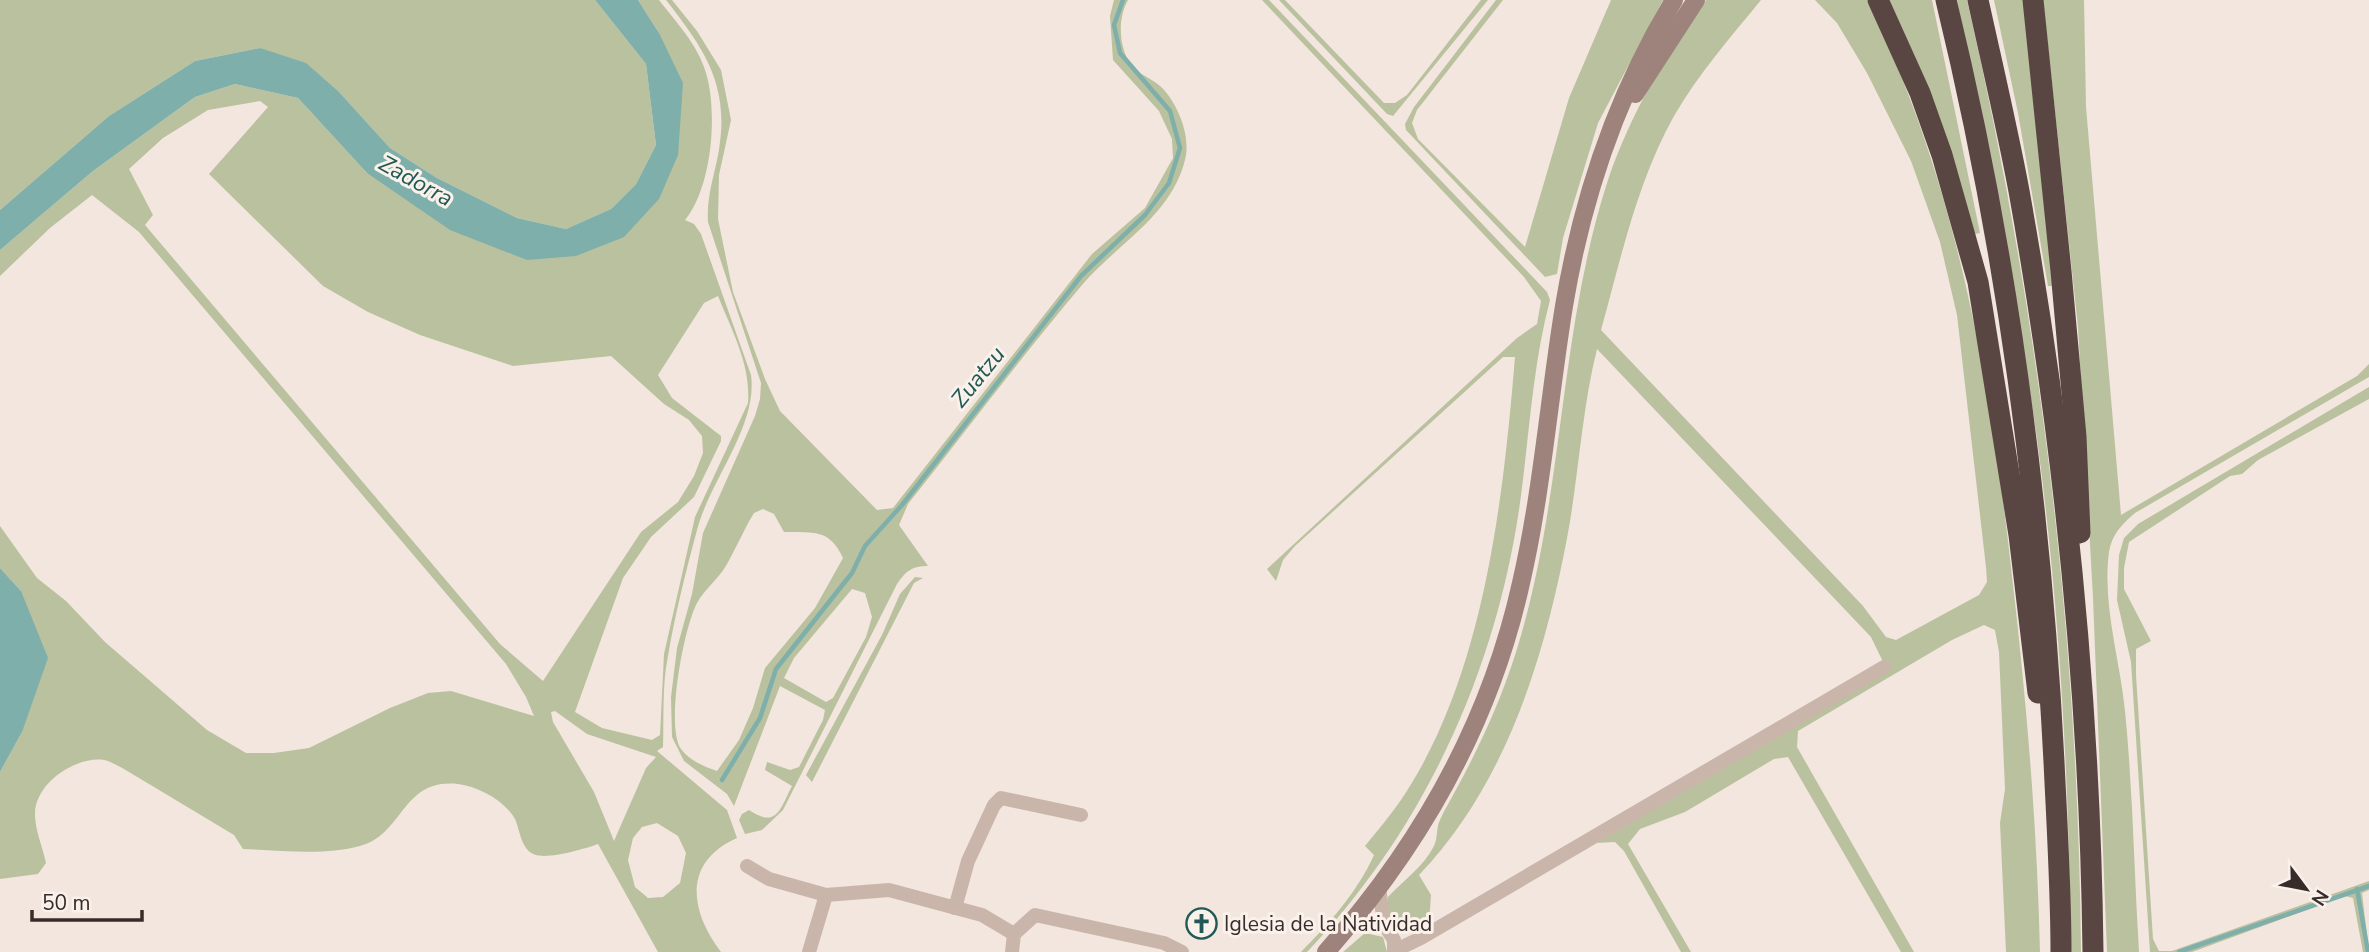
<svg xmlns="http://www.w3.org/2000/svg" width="2369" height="952" viewBox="0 0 2369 952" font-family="'Nunito Sans',sans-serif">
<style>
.green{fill:#bac19e;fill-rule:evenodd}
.water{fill:#7eafaa}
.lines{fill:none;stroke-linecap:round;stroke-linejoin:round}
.stream{stroke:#7eafaa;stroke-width:4.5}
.street{stroke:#cab5aa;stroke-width:14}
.secondary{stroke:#9e837c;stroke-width:18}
.highway{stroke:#594541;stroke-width:21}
.labels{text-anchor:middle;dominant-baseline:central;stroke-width:6;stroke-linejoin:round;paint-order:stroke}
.poi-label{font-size:21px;fill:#382c2a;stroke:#faf1eb;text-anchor:start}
.water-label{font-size:23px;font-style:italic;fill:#205955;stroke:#faf1eb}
</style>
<rect width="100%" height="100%" fill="#f2e6de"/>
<!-- green -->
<g class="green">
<path d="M0,0H595L646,64L656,145L636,184L611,209L566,229L517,218L437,178L390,148L340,93L260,48L195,61L109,116L0,210Z"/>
<path d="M638,0H659C676,22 698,45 706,73C718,113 712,187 685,220L694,224L701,234L751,375C758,426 710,480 697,530C686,571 675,614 668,656C662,685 664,717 663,747L657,751L727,810L737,838C683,862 689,910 721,952H658L598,844C585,849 549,859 536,855C521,851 520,830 515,819C504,800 479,787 458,784C401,778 404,835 360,846C323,856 280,850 243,849L234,835L124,769C118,766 110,761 104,760C75,756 34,784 35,815C35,830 43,848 46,863L38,874L0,879V772L22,732L21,591L0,568V526L37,578L66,601L105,642L207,730L246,753H274L309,748L390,708L428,693L451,691L534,716L526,697L506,664L139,232L92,195L50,228L0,276V250L93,171L195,97L235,84L298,98L367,173L527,260L659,199V33ZM260,101L268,107L209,174L323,286L368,312L420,335L513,366L611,356L664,404L689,420L702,436L703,453L694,476L678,502L641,532L543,681L500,644L145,225L153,215L129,169L163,138L208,110ZM718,296C732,331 751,365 748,403L695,517L664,654L660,735L652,740L602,728L575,712L623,578L651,537L694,497L721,441V436L672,398L658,375L704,303ZM555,711L587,734L656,757L646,768L614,841L594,792L553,722L551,712ZM657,823L678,836L686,853L680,883L663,897L648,898L635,887L628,860L633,838L642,827Z"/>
<path d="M666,0H672L697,31L721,70L731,120L719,175L718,219L733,292L765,379L780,411L877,510L893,508L1092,254L1145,208L1173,158L1172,139L1159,111L1113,60L1110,16L1114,0H1128C1117,19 1118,52 1135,69C1144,77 1157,81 1165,91C1179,108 1191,137 1185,160C1171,216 1118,243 1082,285C1022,356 966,431 908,504L899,525L928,566C912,566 906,571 897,584L783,810L762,830L745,834L739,820L742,814L749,810C777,829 780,809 792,786L765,770L767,762L790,770L799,767L823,720L825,710L780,686L734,806L727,794L684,761L672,737L671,697L677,648L692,594L703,533L755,416L760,399L761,383L708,222C706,193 717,170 720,142C728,81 701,45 666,0ZM763,509L774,514L784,532C814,533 829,528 843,558L815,608L765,668L753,708L739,740L717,771C703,766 690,761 681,749C665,726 684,627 697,603C704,590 716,581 724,569C735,551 743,531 754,513ZM852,589L865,593L872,617L866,637L833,698L826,702L784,678L794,658Z"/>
<path d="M1262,0H1269L1547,292L1550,300C1532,367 1529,441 1519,510C1494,676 1423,830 1307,952H1301C1328,925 1358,891 1374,855L1365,846C1377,831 1390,816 1401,800C1484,677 1503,501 1515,357H1503L1295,546L1283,560L1276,581L1267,569L1517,338L1537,324L1541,301L1524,277Z"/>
<path d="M1279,0H1285L1384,103H1395L1407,95L1481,0H1488L1393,116L1387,114Z"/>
<path d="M1496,0H1503L1417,110L1412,123L1418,139L1525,247L1569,98L1611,0H1663L1598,123L1563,238L1557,274L1545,277L1406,130L1405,124L1414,107Z"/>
<path d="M1706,0H1761C1730,38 1699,73 1674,116C1637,182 1621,258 1601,330L1863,606L1886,637L1896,640L1979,595L1987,582L1986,567L1957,315L1940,242L1911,161L1867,73L1837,23L1815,0H1867C1955,178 1989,371 2011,567C2026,695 2037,823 2040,952H2006L2000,823L2005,789L1999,652L1995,630L1984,625L1952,640L1798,731L1797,747L1914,952H1901L1788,757L1774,759L1685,812L1640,829L1628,844L1691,952H1681L1624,851L1615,842L1596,843L1887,670L1871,637L1597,349C1582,409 1579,472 1568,533C1545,656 1507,783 1419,875L1431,895L1429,923L1412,934L1387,918L1388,897C1403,881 1424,866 1434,846C1438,838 1436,828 1440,820C1443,812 1448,805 1452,797C1481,745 1506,690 1522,632C1564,484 1560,327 1608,180C1630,115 1665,55 1706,0Z"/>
<path d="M1886,0H1932L1980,233L1975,234L1938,123Z"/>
<path d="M1957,0H1967C2039,312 2078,631 2081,952H2071C2069,781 2060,608 2037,439C2016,291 1985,146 1957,0Z"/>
<path d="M1994,0H2027L2054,286H2048L2018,113Z"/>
<path d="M2043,0H2084L2086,107L2121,515L2357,376L2369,364V377L2135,513C2122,524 2112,534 2109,552C2102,605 2120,659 2125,711C2133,791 2134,872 2139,952H2107L2093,598L2078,327Z"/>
<path d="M2369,387V399L2258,460L2242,474L2230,476L2129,542L2124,568V589L2151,641L2136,649V675L2153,939L2159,951H2172L2369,881V890L2362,893L2369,952H2363L2353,898L2345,896L2192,952H2150L2131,662L2117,600L2119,555L2124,538L2138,524Z"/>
<path d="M915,577L923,578L914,583L812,782L806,775L882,635L900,594Z"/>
<path d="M1365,933L1383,937L1387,952H1343Z"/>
</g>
<!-- water -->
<g class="water">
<path d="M595,0H638L659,33L683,83L678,155L659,199L624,237L576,256L527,260L450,230L367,173L298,98L235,84L195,97L93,171L0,250V210L109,116L195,61L260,48L306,63L340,93L390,148L437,178L517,218L566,229L611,209L636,184L656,145L646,64Z"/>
<path d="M0,568L21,591L48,658L22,732L0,772Z"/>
</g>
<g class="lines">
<!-- stream -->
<g class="stream">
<path d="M722,780L760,718L776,669L852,573L865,546L902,505L1081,276L1145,215L1169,183L1180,148L1170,111L1120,53L1114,25L1123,0"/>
<path d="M2357,889L2368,952"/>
<path d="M2179,952L2369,886"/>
</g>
<!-- street -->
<g class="street">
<path d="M747,866L769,879L826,895L889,890L982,915L1014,934"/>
<path d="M1379,887L1384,924L1394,940V952"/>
<path d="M955,908L968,861L994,805L1001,798L1081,815"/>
<path d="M1349,925L1384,924"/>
<path d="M1396,950L1421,938L1884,667"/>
<path d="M809,952L826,895"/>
<path d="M1012,952L1014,934L1035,915L1164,943L1182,952"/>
</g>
<!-- secondary -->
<g class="secondary">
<path d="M1635,94L1696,0"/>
<path d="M1326,952C1420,846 1490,723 1521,583C1542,492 1549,398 1564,306C1582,198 1617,94 1674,0"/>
</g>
<!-- highway -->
<g class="highway">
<path d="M1878,0L1920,93L1942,155L1978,282L2019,535L2038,693"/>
<path d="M1946,0C2007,250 2041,506 2054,762C2057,825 2061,889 2061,952"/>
<path d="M1978,0C1992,64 2007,127 2019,191C2064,442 2090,697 2093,952"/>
<path d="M2033,0L2061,271L2076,437L2080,533"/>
</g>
</g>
<!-- icons -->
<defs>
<symbol id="church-ring" viewBox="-11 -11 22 22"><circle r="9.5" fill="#faf1eb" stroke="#205955" stroke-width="1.5"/><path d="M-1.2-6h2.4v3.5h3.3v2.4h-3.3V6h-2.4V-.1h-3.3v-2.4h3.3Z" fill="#205955"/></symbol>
</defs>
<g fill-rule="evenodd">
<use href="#church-ring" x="1184" y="906" width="35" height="35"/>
</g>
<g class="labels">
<!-- poi labels -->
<g class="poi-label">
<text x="1224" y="924">Iglesia de la Natividad</text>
</g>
<!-- water labels -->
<g class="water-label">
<text transform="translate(416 181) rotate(29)">Zadorra</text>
<text transform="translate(978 377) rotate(-51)">Zuatzu</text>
</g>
</g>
<!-- north arrow -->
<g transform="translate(2306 889) rotate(122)" stroke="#faf1eb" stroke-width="5" paint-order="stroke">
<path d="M0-5L12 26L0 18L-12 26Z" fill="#382c2a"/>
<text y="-10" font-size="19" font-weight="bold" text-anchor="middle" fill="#382c2a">N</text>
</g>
<!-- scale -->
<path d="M32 910v10h110v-10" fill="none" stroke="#382c2a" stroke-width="3.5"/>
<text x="42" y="910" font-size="21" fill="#382c2a" stroke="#faf1eb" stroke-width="5" paint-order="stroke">50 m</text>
</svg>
